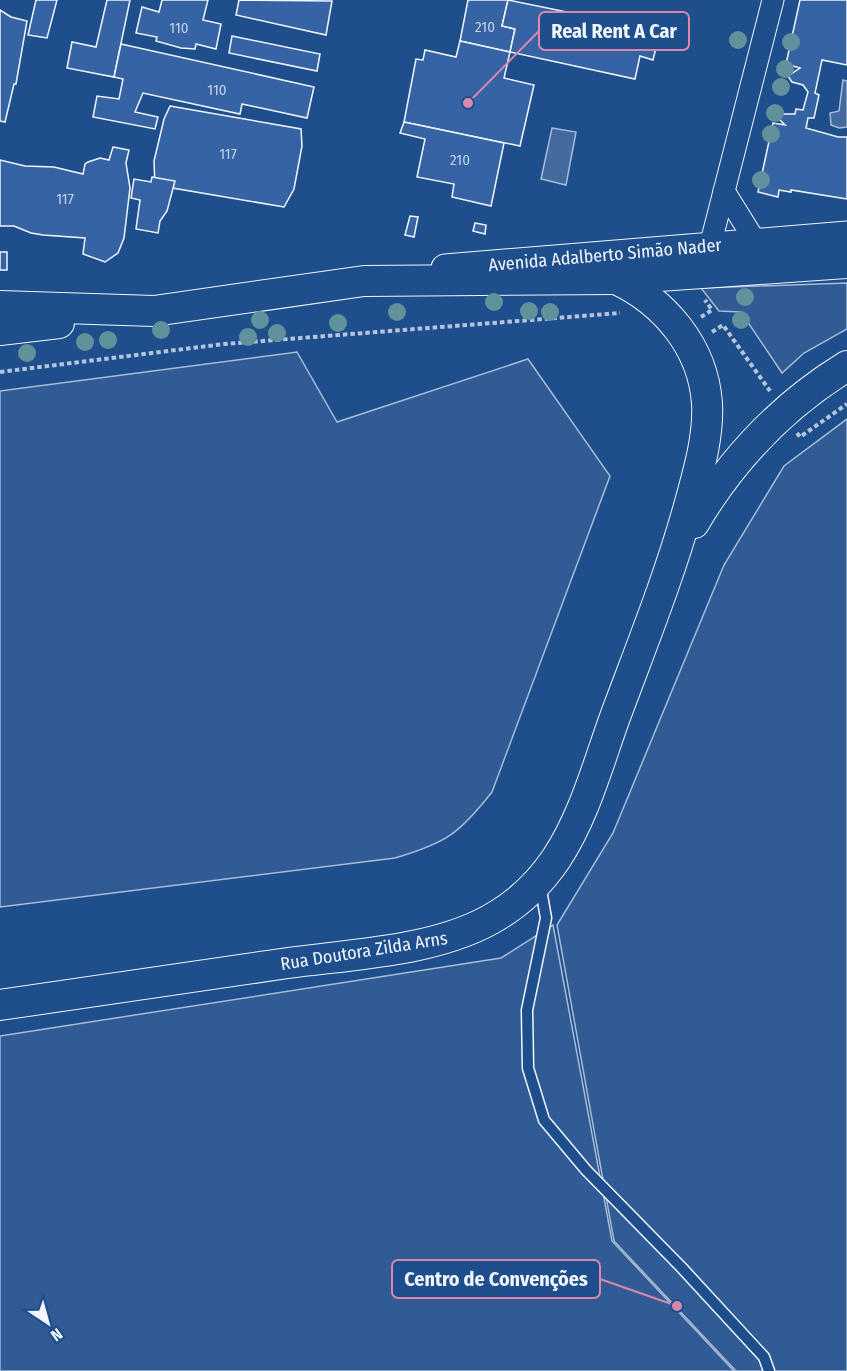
<svg xmlns="http://www.w3.org/2000/svg" width="847" height="1371" viewBox="0 0 847 1371" font-family="'Fira Sans Condensed',sans-serif">
<style>
.green{fill:#305b95;stroke:#a8bbd7;stroke-width:1.5}
.water{fill:#446ba0;stroke:#a8bbd7;stroke-width:1.5}
.building{fill:#3563a3;stroke:#f2f6ff;stroke-width:1.5}
.lines{fill:none;stroke-linecap:round;stroke-linejoin:round}
.service-casing{stroke:#f2f6ff;stroke-width:13}
.minor-casing{stroke:#f2f6ff;stroke-width:23}
.tertiary-casing{stroke:#f2f6ff;stroke-width:29}
.secondary-casing{stroke:#f2f6ff;stroke-width:32}
.path{stroke:#b3c4dc;stroke-width:4;stroke-dasharray:4.5 3;stroke-linecap:butt}
.service{stroke:#1f4e8c;stroke-width:10}
.minor{stroke:#1f4e8c;stroke-width:21}
.tertiary{stroke:#1f4e8c;stroke-width:27}
.secondary{stroke:#1f4e8c;stroke-width:30}
.tree{fill:#61919a}
.labels{text-anchor:middle;dominant-baseline:central;stroke-width:4.5;stroke-linejoin:round;paint-order:stroke}
.number-label{font-size:15px;fill:#c3d1e8}
.street-label{font-size:18px;fill:#f2f6ff;stroke:#1f4e8c}
.leader{fill:none;stroke:#da87ad;stroke-width:2}
.callout-dot{fill:#da87ad;stroke:#1f4e8c;stroke-width:2}
.callout{fill:#1f4e8c;stroke:#da87ad;stroke-width:2}
.callout-label{font-size:20px;text-anchor:middle;font-weight:bold;fill:#f2f6ff}
</style>
<rect width="100%" height="100%" fill="#1f4e8c"/>
<!-- green -->
<g class="green">
<path d="M847,283V329L804,353L782,373L741,312L719,311L701,288Z"/>
<path d="M297,352L337,422L528,359L610,476L492,792C459,834 446,843 395,858L0,907V391Z"/>
<path d="M847,419V1371H736L614,1241L557,925L613,833L724,565L784,466Z"/>
<path d="M553,925L612,1241L734,1371H0V1036L501,958Z"/>
</g>
<!-- water -->
<g class="water">
<path d="M843,80L847,81V127L839,128L831,125L830,113L839,111Z"/>
<path d="M552,128L576,132L566,185L541,179Z"/>
</g>
<!-- building -->
<g class="building">
<path d="M36,0H57L47,38L28,35Z"/>
<path d="M107,0H130L114,77L67,68L72,42L96,47Z"/>
<path d="M162,0H208L203,20L221,24L216,49L196,44L195,49L181,48L156,41L157,37L136,33L142,7L159,12Z"/>
<path d="M239,0L332,1L326,35L236,15Z"/>
<path d="M468,0H508L502,26L515,29L510,52L460,41Z"/>
<path d="M508,0L660,31L653,60L640,56L635,79L510,52L515,29L502,26Z"/>
<path d="M800,0H847V65L822,60L815,93L819,95L814,118H808L806,128L838,137H847V199L791,190V192L779,190L778,197L758,192L773,123L785,125L780,120V114H795L796,109L803,110L808,92L803,85L792,82L788,76L800,68L786,64Z"/>
<path d="M0,10L11,17L27,21L16,84H14L5,122L0,121Z"/>
<path d="M232,36L320,54L317,71L229,53Z"/>
<path d="M460,41L510,52L504,78L534,85L520,146L404,122L416,59L423,60L425,50L456,57Z"/>
<path d="M121,44L314,87L307,118L242,104L240,114L143,93L135,112L158,117L155,129L93,117L97,96L119,99L123,79L114,77Z"/>
<path d="M170,106L301,129L302,146L294,189L284,207L155,185L154,161L164,119Z"/>
<path d="M404,122L504,143L491,206L452,197L454,184L417,177L425,139L400,133Z"/>
<path d="M113,147L129,150L126,163L130,188L124,238L118,253L105,262L83,254L85,238L43,235L31,233L14,226H0V160L25,166L54,167L83,174L85,164L88,162L100,158L109,160Z"/>
<path d="M152,177L175,181L167,211L160,221L158,233L136,229L140,200L131,198L134,179L151,182Z"/>
<path d="M410,216L418,217L414,237L405,235Z"/>
<path d="M475,223L486,225L485,234L473,231Z"/>
<rect x="0" y="252" width="7" height="18"/>
</g>
<g class="lines">
<defs>
<path id="service" d="M540,884L546,918L527,1010L528,1068L544,1120L586,1170L682,1268L764,1357L769,1371"/>
<g id="minor">
<path d="M724,191L757,244"/>
<path d="M710,246L773,0"/>
</g>
<path id="tertiary" d="M445,268L847,235"/>
<g id="secondary">
<path d="M0,306L154,311L364,281L616,279L847,263"/>
<path d="M0,330L59,323"/>
<path d="M694,523C733,457 782,406 847,366"/>
<path d="M0,1005C96,991 192,977 288,963C355,954 441,951 498,915C521,901 541,881 556,859C584,817 598,764 615,717C641,647 669,578 689,506C698,473 709,437 707,403C703,347 665,302 616,279"/>
</g>
</defs>
<!-- service casing -->
<use href="#service" class="service-casing"/>
<!-- minor casing -->
<use href="#minor" class="minor-casing"/>
<!-- tertiary casing -->
<use href="#tertiary" class="tertiary-casing"/>
<!-- secondary casing -->
<use href="#secondary" class="secondary-casing"/>
<!-- path -->
<g class="path">
<path d="M701,317L712,310L705,300"/>
<path d="M712,332L723,325L770,391"/>
<path d="M0,372L224,344L620,313"/>
<path d="M797,433L800,437L847,404"/>
</g>
<!-- service -->
<use href="#service" class="service"/>
<!-- minor -->
<use href="#minor" class="minor"/>
<!-- tertiary -->
<use href="#tertiary" class="tertiary"/>
<!-- secondary -->
<use href="#secondary" class="secondary"/>
</g>
<!-- trees -->
<g class="tree">
<circle cx="738" cy="40" r="9"/>
<circle cx="791" cy="42" r="9"/>
<circle cx="785" cy="69" r="9"/>
<circle cx="781" cy="87" r="9"/>
<circle cx="775" cy="113" r="9"/>
<circle cx="771" cy="134" r="9"/>
<circle cx="761" cy="180" r="9"/>
<circle cx="745" cy="297" r="9"/>
<circle cx="494" cy="302" r="9"/>
<circle cx="529" cy="311" r="9"/>
<circle cx="397" cy="312" r="9"/>
<circle cx="550" cy="312" r="9"/>
<circle cx="260" cy="320" r="9"/>
<circle cx="741" cy="320" r="9"/>
<circle cx="338" cy="323" r="9"/>
<circle cx="161" cy="330" r="9"/>
<circle cx="277" cy="333" r="9"/>
<circle cx="248" cy="337" r="9"/>
<circle cx="108" cy="340" r="9"/>
<circle cx="85" cy="342" r="9"/>
<circle cx="27" cy="353" r="9"/>
</g>
<g class="labels">
<!-- number labels -->
<g class="number-label">
<text x="485" y="27">210</text>
<text x="179" y="28">110</text>
<text x="217" y="90">110</text>
<text x="228" y="154">117</text>
<text x="460" y="160">210</text>
<text x="65" y="199">117</text>
</g>
<!-- street labels -->
<g class="street-label">
<text transform="translate(605 255) rotate(-5)">Avenida Adalberto Simão Nader</text>
<text transform="translate(364 951) rotate(-9)">Rua Doutora Zilda Arns</text>
</g>
</g>
<!-- callouts -->
<path class="leader" d="M468 103L539 31M677 1306L600 1279"/>
<g class="callout-dot">
<circle cx="468" cy="103" r="6"/>
<circle cx="677" cy="1306" r="6"/>
</g>
<g class="callout">
<rect x="539" y="12" width="150" height="38" rx="6"/>
<rect x="392" y="1260" width="208" height="38" rx="6"/>
</g>
<g class="callout-label">
<text x="614" y="38">Real Rent A Car</text>
<text x="496" y="1286">Centro de Convenções</text>
</g>
<!-- north arrow -->
<g transform="translate(48 1323) rotate(144)" stroke="#1f4e8c" stroke-width="4.5" paint-order="stroke">
<path d="M0-4.5L10 22L0 15L-10 22Z" fill="#f2f6ff"/>
<text y="-9" font-size="16" font-weight="bold" text-anchor="middle" fill="#f2f6ff">N</text>
</g>
</svg>
